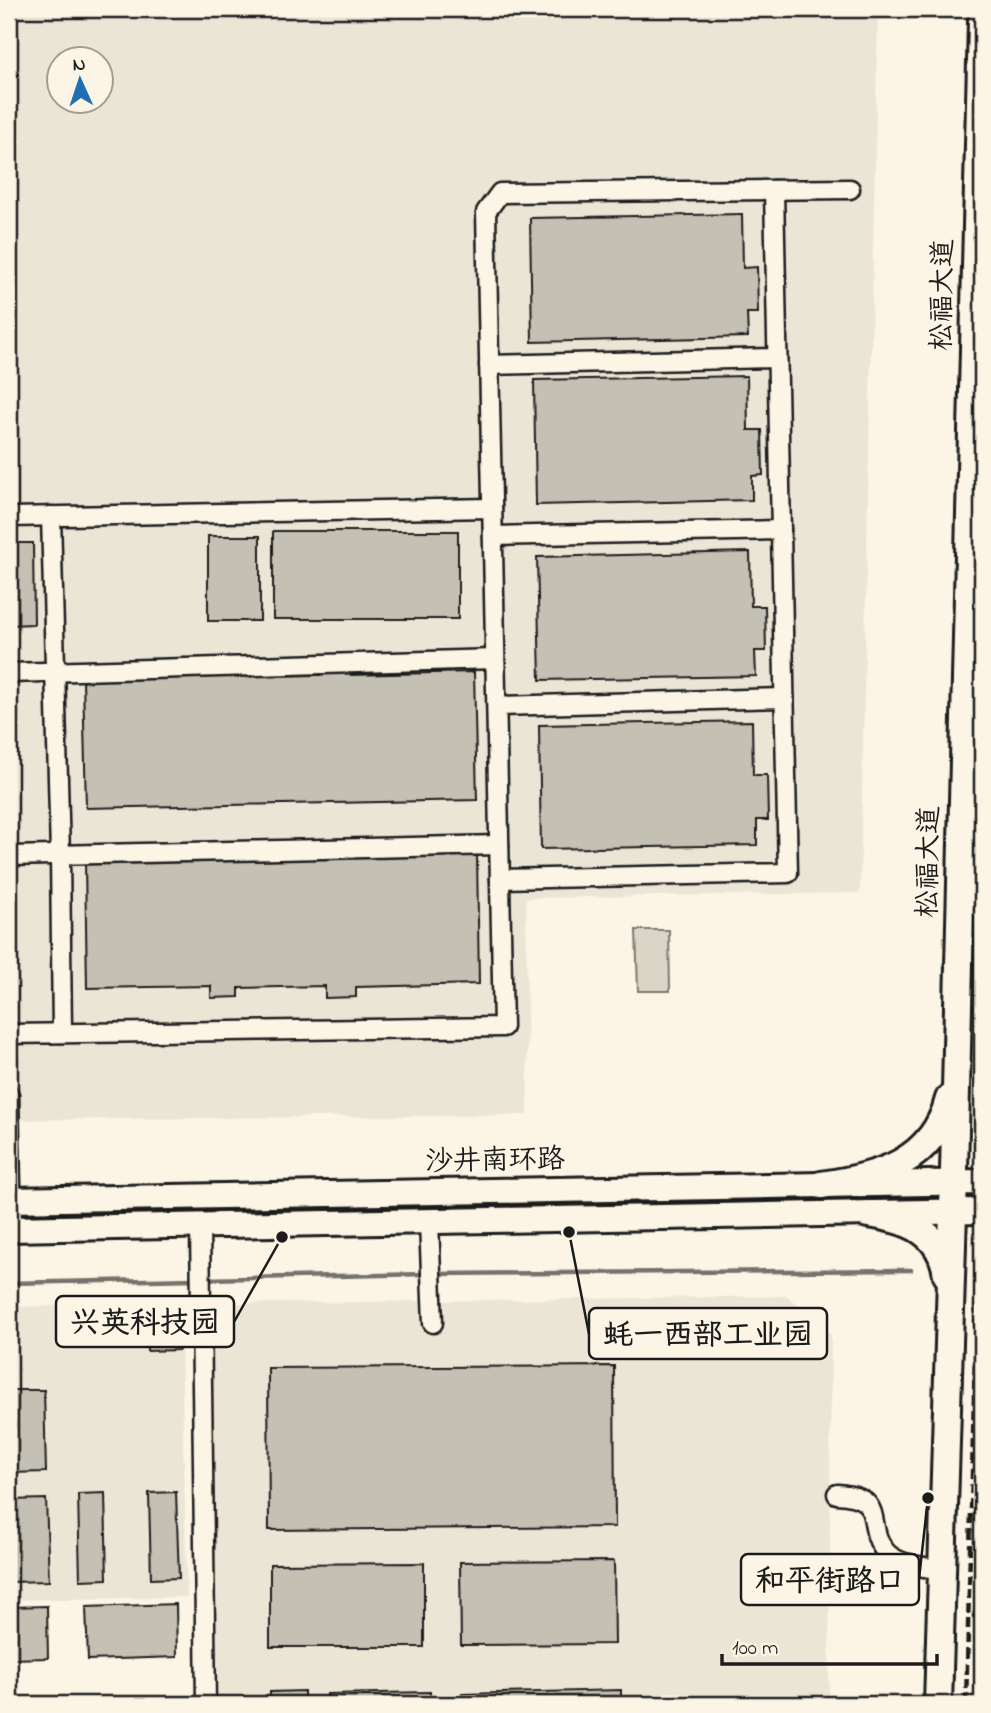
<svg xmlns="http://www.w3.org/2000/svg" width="991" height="1713" viewBox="0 0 991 1713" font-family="'Indie Flower','LXGW WenKai TC',sans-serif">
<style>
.built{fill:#ebe5d6;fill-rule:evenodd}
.green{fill:#dbd5c8;stroke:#7c7872;stroke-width:2}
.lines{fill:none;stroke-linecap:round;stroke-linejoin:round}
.stream{stroke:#75726c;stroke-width:4.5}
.building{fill:#c4c0b3;stroke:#1c1c1c;stroke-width:2}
.street-casing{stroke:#1c1c1c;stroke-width:23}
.secondary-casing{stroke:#1c1c1c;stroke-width:30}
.primary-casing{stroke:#1c1c1c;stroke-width:32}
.street{stroke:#fcf5e5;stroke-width:18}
.secondary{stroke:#fcf5e5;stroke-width:24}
.primary{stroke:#fcf5e5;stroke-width:26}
.rail{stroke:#1c1c1c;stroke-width:4.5;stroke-dasharray:10 5;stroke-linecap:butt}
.labels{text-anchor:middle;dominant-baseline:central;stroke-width:5;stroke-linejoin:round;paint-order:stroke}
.street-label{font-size:28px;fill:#1c1c1c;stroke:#fcf5e5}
.leader{fill:none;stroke:#1c1c1c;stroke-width:2.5}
.callout-dot{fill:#1c1c1c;stroke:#fcf5e5;stroke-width:2.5}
.callout{fill:#fcf5e5;stroke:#1c1c1c;stroke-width:2.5}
.callout-label{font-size:30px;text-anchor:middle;font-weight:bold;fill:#1c1c1c}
</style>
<rect width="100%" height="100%" fill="#fcf5e5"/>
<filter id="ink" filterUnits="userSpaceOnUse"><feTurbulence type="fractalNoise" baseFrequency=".0143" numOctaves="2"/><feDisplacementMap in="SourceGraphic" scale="14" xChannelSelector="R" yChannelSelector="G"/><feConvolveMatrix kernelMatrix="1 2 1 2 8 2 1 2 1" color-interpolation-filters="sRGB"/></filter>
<g filter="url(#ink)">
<!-- built -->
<g class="built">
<path d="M9,9H878L860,893L526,898L528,1115L9,1120ZM60,60H102V102H60Z"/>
<path d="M787,1296L831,1335L829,1704H218L212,1304Z"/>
<path d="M180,1303L187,1597L9,1600V1307Z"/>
</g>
<!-- green -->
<path class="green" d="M636,930H669L670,991H638Z"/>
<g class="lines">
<!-- stream -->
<g class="stream">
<path d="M435,1274L911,1270"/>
<path d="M204,1279L427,1274"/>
<path d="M9,1283L196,1279"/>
</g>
</g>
<!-- building -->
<g class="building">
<path d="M742,214L743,268L757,267L758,313H747L748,337L532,342L530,218Z"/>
<path d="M747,376L748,430H762L763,475L752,476V500L536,505L534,380Z"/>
<rect x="273" y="531" width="185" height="88"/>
<rect x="208" y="536" width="52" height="85"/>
<path d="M9,543H33L34,624L9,625Z"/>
<path d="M750,552L751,606H765L766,651H755L756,676L540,680L537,557Z"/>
<path d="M350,658L351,675L474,672L477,800L86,808L83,679L203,676V660L239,664V676L320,675V662Z"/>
<path d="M752,721L753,775H767L768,820H757V845L541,849L539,725Z"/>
<path d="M477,854L479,984L356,987V997L325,998V986L239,988V997L211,998V986L87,988L85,862Z"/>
<path d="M177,1325L179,1350L147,1351L146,1326Z"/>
<path d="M614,1366L615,1527L269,1530L268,1368Z"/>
<path d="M9,1390H44L46,1472L9,1473Z"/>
<path d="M176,1492L179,1578L151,1579L149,1493Z"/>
<path d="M105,1493L107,1579L80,1580L78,1494Z"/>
<path d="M46,1499L49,1581L9,1582V1500Z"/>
<path d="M614,1561L615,1644L461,1645L460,1562Z"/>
<path d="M424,1563V1647H270V1564Z"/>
<path d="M176,1604L177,1657L88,1660L86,1607Z"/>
<path d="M47,1606L48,1658L9,1659V1607Z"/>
<path d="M621,1690V1704H462V1694Z"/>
<path d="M304,1691V1704H270V1692Z"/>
<path d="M430,1692V1704H327V1694Z"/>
</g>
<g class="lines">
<defs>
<g id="street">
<path d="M489,365L777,358"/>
<path d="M51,516L60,855L62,1033"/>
<path d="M9,517L492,508"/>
<path d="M493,536L781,530"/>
<path d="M9,673L495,659"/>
<path d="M497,706L784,698"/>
<path d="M9,856L499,845"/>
<path d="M500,879L788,873L774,190"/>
<path d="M9,1034L503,1027L486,212L500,193L850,189"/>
<path d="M9,1095L12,1229"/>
<path d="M429,1222L433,1323"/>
<path d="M200,1226L206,1704"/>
<path d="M837,1494C888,1497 864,1525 885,1551C897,1566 924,1566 942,1570"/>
</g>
<g id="secondary">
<path d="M9,1200L982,1182"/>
<path d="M9,1229L982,1211"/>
</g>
<g id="primary">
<path d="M821,1185C879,1177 933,1162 949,1099"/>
<path d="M868,1214C907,1220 941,1230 947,1275"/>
<path d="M938,1704L953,1212L982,21"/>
</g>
</defs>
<!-- street casing -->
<use href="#street" class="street-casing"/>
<!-- secondary casing -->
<use href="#secondary" class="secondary-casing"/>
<!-- primary casing -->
<use href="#primary" class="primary-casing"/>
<!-- street -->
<use href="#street" class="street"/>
<!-- secondary -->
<use href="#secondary" class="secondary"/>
<!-- primary -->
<use href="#primary" class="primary"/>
<!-- rail -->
<g class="rail">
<path d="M966,1704L982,1092"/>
<path d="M978,1704L982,1537"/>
</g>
</g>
</g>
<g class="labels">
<!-- street labels -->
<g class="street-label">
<text transform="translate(944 295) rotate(-89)">松福大道</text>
<text transform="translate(930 862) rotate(-89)">松福大道</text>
<text transform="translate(495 1162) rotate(-1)">沙井南环路</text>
</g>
</g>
<!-- callouts -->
<path class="leader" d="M282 1237L234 1322M569 1232L589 1334M928 1498L919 1579"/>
<g class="callout-dot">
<circle cx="282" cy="1237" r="7"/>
<circle cx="569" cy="1232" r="7"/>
<circle cx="928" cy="1498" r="7"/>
</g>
<g class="callout">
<rect x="56" y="1296" width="178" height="51" rx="7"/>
<rect x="589" y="1308" width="238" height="51" rx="7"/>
<rect x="741" y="1554" width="178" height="51" rx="7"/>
</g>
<g class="callout-label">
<text x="145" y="1332">兴英科技园</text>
<text x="708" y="1344">蚝一西部工业园</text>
<text x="830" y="1590">和平街路口</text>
</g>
<!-- margin -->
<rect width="991" height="1713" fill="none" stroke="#fcf5e5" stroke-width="35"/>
<rect x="18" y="18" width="956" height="1678" fill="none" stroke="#1c1c1c" stroke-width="2.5" filter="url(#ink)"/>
<!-- north arrow -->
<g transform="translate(80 80) rotate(357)"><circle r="33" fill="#fcf5e5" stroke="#a29e95" stroke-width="2"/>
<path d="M0-5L12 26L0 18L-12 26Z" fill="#1f6fb2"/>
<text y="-10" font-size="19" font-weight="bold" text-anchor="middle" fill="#1c1c1c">N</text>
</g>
<!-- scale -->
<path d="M722 1654v10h215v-10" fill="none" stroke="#1c1c1c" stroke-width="3.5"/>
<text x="732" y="1654" font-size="21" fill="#1c1c1c" stroke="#fcf5e5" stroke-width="5" paint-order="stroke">100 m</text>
</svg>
